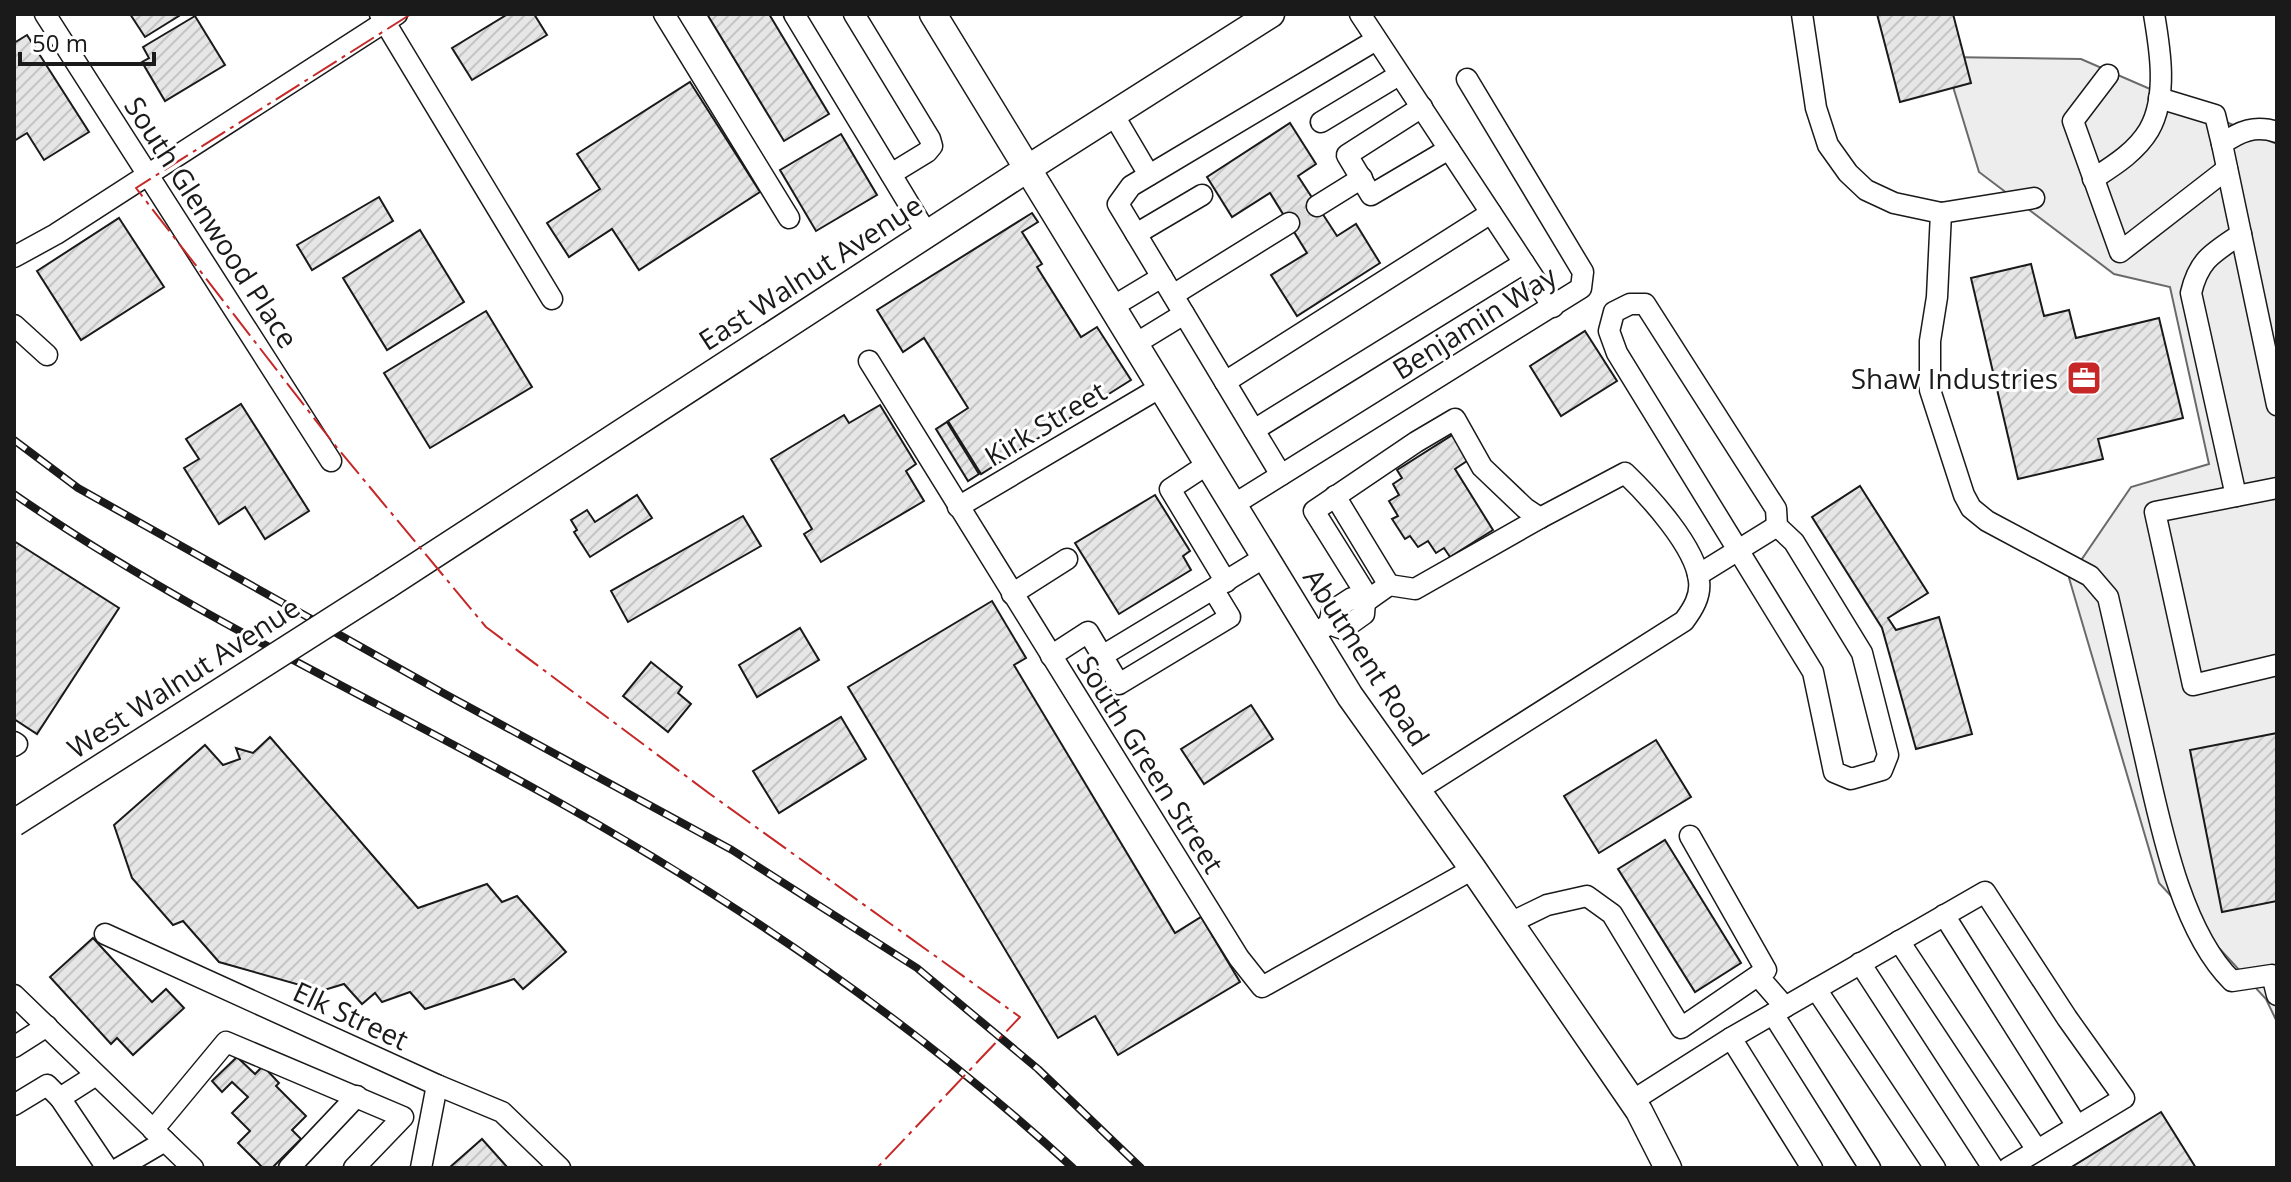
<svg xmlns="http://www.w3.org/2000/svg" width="2291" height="1182" viewBox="0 0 2291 1182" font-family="'Open Sans',sans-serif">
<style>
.built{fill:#ededed;stroke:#6a6a6a;stroke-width:2}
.building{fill:url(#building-hatch);stroke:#1a1a1a;stroke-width:2}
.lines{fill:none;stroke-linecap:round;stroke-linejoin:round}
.minor-tunnel{stroke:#ddd;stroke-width:20;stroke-dasharray:20 10;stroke-linecap:butt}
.minor-casing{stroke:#1a1a1a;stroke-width:23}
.major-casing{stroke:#1a1a1a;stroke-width:29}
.minor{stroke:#fff;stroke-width:20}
.major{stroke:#fff;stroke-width:26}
.rail-casing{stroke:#1a1a1a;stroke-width:8}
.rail{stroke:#fff;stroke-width:5;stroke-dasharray:15;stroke-linecap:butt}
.major-bridge-casing{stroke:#1a1a1a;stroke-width:29;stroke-linecap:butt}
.major-bridge{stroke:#fff;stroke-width:26}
.power{stroke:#c62828;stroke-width:2;stroke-dasharray:28 6 4 6;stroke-linecap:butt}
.labels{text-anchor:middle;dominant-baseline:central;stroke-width:6;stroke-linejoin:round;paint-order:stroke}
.street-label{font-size:28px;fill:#1a1a1a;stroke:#fff}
.poi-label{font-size:28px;fill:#1a1a1a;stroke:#fff;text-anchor:end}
</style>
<defs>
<pattern id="building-hatch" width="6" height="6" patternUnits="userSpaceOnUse" patternTransform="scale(2)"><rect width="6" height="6" fill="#e6e6e6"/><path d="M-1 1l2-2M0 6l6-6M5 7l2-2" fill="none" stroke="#c5c5c5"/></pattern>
</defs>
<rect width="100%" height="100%" fill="#fff"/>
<!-- built -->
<path class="built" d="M1944,57L2081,59L2277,144V1022L2266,999L2159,883L2069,578L2131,487L2209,464L2170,287L2114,274L1979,172Z"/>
<!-- building -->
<g class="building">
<path d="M130,14H182L145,37Z"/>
<path d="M508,14H534L547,35L472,80L452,48Z"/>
<path d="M707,14H769L829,114L784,141Z"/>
<path d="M1877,14H1953L1971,83L1900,102Z"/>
<path d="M195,16L225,65L165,101L142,62L149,58L143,47Z"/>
<path d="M27,35L89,132L44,160L27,133L14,141V43Z"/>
<path d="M690,82L760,192L639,270L612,229L569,257L547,223L600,189L577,154Z"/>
<path d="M1290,123L1316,164L1298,176L1337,236L1356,224L1380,263L1297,316L1271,275L1307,253L1270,193L1232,217L1207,177Z"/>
<path d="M841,134L877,195L816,231L780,170Z"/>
<path d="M379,197L393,221L312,270L297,245Z"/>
<path d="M1032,213L1038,222L1022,232L1042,264L1037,267L1081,337L1097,327L1131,380L981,474L948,421L968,408L924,338L903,352L877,310Z"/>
<path d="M119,218L164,287L81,340L37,271Z"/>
<path d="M420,230L464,302L387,350L343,278Z"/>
<path d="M2031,264L2044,316L2069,310L2076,338L2159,318L2183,418L2098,439L2103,459L2018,479L1971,278Z"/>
<path d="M486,311L532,387L430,448L384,373Z"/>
<path d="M1585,331L1617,381L1561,416L1530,366Z"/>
<path d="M241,404L309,511L265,539L245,507L219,524L184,468L199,459L186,439Z"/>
<path d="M880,405L916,464L906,471L924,501L821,562L804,534L812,529L771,459L844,415L849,423Z"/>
<path d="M947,422L979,474L968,481L936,429Z"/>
<path d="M1454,434L1470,459L1455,469L1493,530L1450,557L1444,548L1436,553L1428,541L1418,547L1410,536L1405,539L1392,519L1398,516L1389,501L1399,495L1393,484L1402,478L1397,470Z"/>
<path d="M1860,486L1928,593L1888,618L1896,630L1939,617L1972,734L1916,749L1882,628L1812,517Z"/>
<path d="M637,495L652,518L590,557L574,532L577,530L571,520L587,510L595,522Z"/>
<path d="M1155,495L1190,551L1183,556L1191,570L1119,614L1075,543Z"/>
<path d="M743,516L761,546L628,622L611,591Z"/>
<path d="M14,541L119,608L37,734L14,719Z"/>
<path d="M992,601L1026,658L1014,665L1175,933L1201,917L1240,982L1118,1055L1095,1016L1058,1038L848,687Z"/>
<path d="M800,628L819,660L757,697L739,665Z"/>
<path d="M651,662L682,687L678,693L691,704L668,732L623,696Z"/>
<path d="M1251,705L1273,739L1204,784L1181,749Z"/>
<path d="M841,717L866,759L779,813L753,771Z"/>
<path d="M2277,733V901L2222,912L2190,750Z"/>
<path d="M270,737L418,908L487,884L502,902L517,896L566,952L523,989L514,979L425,1009L410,992L382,1002L375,993L362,1004L344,984L321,991L219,962L183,921L173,925L132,878L114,825L205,745L223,765L240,759L236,748L253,753Z"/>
<path d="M1656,740L1691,797L1599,853L1564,796Z"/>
<path d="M1665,840L1741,963L1695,992L1618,869Z"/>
<path d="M93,938L152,1002L166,989L184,1008L133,1055L117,1038L111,1044L50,977Z"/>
<path d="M237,1057L255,1074L263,1066L279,1083L276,1086L306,1116L292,1130L301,1139L272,1168H263L238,1143L250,1131L232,1113L248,1097L232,1082L222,1092L212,1081Z"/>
<path d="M2161,1112L2196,1168H2070Z"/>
<path d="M482,1139L508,1168H449Z"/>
</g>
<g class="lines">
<!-- minor-tunnel -->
<path class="minor-tunnel" d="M1289,223L1317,206"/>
<defs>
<g id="minor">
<path d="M45,14L331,461"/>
<path d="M380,14L552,299"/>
<path d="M664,14L789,218"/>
<path d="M794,14L927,234"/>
<path d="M854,14L930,139L932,146L927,152L891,174"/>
<path d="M1360,14L1553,307"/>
<path d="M1802,14L1816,108L1828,145L1848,173L1866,190L1894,203L1941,213L2034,198"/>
<path d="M2108,75L2073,121L2120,252L2227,169"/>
<path d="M2159,98L2215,115L2222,144"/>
<path d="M1422,107L1347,155L1371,195L1449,149"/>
<path d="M1113,114L1149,175"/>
<path d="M1321,122L1399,75"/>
<path d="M2277,132C2255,125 2240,131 2222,144L2277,405"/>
<path d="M2093,179C2113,166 2136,152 2149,130C2168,97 2160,49 2154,14"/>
<path d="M1317,206L1362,178"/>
<path d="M1941,213L1937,297L1930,341V390L1964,495L1971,508L1987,521L2090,576L2108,597C2120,649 2132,701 2144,753C2160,822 2180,930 2232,981L2272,975L2277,995"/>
<path d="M1136,234L1202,195"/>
<path d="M14,257L56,234L397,14"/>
<path d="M1173,295L1289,223"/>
<path d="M1630,304H1645L1776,509L1777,526L1794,542L1862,653L1888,755L1882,770L1851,779L1834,772L1813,672L1617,353L1609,331L1614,312Z"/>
<path d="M1112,307L1162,277"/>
<path d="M14,325L47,355"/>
<path d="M1135,344L1184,314"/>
<path d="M869,361L1239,958L1262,987L1473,869"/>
<path d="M1225,382L1491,213"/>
<path d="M1254,430L1524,263"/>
<path d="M1208,464L1170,489L1226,582"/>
<path d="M1281,475L1118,204L1131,186L1376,40"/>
<path d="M2277,488L2155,512L2193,685L2277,665"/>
<path d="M1335,496L1389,585"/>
<path d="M2236,496L2191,293C2199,259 2213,253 2241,234"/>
<path d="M1233,505L1581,288L1583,272L1467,79"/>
<path d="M958,507L1161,387"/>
<path d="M1698,575L1777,526"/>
<path d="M1216,587L1265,557"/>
<path d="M1012,594L1067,559"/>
<path d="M1369,599L1314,511L1416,442L1455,419L1482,467L1525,508L1540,518"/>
<path d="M1329,624L1343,629L1364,614L1365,602"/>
<path d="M1313,635L1329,624L1332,611L1352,598L1365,602L1389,585L1415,589L1540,518L1625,473C1649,496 1696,547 1699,581C1701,596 1693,609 1684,621L1416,791"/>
<path d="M1051,656L1088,632L1119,684L1230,617L1213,589L1102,656"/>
<path d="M14,742L17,744L14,746"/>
<path d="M1944,915L2077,1126"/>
<path d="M1510,923L1547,905L1587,896L1612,914L1681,1028L1766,970L1690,836"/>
<path d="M105,934L437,1085L502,1112L560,1168"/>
<path d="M1899,941L2037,1150"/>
<path d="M1860,963L1993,1168"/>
<path d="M1758,976L1785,1007"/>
<path d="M1816,989L1935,1168"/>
<path d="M14,995L193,1168"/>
<path d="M1773,1014L1870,1168"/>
<path d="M1731,1038L1812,1168"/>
<path d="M14,1047L47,1026"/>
<path d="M60,1098L107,1168"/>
<path d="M1632,1101L1731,1038L1985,892L2067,1018L2124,1098L2008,1168"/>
<path d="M14,1105L47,1085L60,1098L96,1075"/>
<path d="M153,1130L226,1042L403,1117L354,1168"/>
<path d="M119,1168L165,1141"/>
<path d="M289,1168L357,1096"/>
<path d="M421,1168L437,1085"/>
</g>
<g id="major">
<path d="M933,14L1350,696L1473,869L1639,1111L1668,1168"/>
<path d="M386,586L1027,169L1271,14"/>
</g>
</defs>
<!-- minor casing -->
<use href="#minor" class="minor-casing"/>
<!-- major casing -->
<use href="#major" class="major-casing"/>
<!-- minor -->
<use href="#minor" class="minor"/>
<!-- major -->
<use href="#major" class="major"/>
<defs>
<g id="rail">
<path d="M14,440L78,488L445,694L732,850L917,968L1038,1069L1141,1168"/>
<path d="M14,494C178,608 362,693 537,790C729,896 911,1019 1073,1168"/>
</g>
</defs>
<!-- rail casing -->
<use href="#rail" class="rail-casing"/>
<!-- rail -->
<use href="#rail" class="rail"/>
<defs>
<path id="major-bridge" d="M14,823L386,586"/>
</defs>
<!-- major-bridge casing -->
<use href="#major-bridge" class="major-bridge-casing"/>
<!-- major-bridge -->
<use href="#major-bridge" class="major-bridge"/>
<!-- power -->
<path class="power" d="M411,14L136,188L334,444L486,627L710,794L1020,1017L877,1168"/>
</g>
<!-- icons -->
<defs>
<symbol id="office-square" viewBox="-11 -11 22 22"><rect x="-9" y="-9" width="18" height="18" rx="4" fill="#c62828" stroke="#fff"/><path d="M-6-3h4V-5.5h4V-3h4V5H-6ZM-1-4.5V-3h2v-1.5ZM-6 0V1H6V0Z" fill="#fff"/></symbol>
</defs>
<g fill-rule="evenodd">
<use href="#office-square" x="2064" y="358" width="40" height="40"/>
</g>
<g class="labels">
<!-- street labels -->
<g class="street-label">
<text transform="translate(212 222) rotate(57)">South Glenwood Place</text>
<text transform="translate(810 272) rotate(-33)">East Walnut Avenue</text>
<text transform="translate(1474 322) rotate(-32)">Benjamin Way</text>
<text transform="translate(1045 423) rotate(-31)">Kirk Street</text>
<text transform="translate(1367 657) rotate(57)">Abutment Road</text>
<text transform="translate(183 677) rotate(-33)">West Walnut Avenue</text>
<text transform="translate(1151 764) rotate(58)">South Green Street</text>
<text transform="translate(351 1015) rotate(25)">Elk Street</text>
</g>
<!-- poi labels -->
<g class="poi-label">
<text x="2058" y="378">Shaw Industries</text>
</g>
</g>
<!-- border -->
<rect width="2291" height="1182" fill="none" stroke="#1a1a1a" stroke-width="32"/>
<!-- scale -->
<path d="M20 52v12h134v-12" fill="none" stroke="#1a1a1a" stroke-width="4"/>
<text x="32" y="52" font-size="24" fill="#1a1a1a" stroke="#ffffff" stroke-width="6" paint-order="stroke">50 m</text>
</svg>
